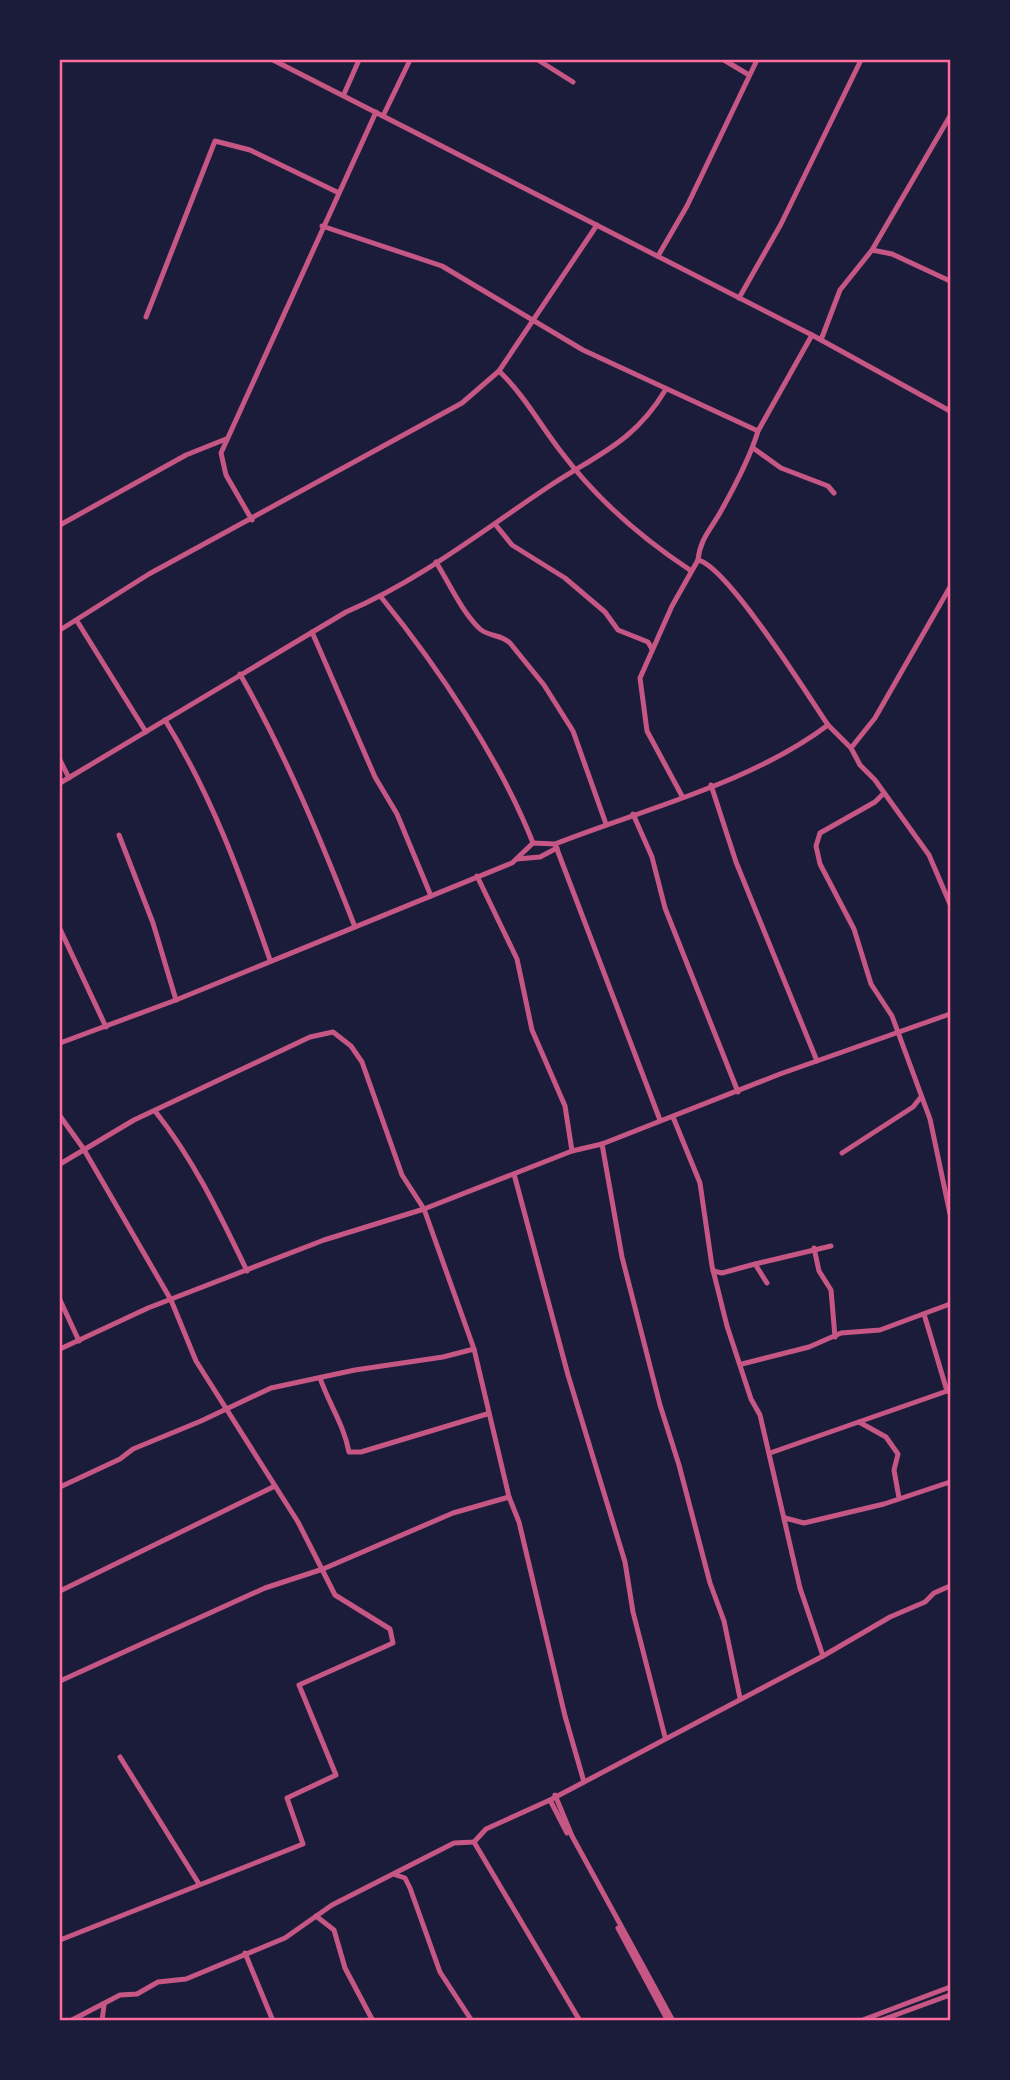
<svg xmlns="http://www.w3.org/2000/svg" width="1010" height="2080" viewBox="0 0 1010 2080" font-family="'Alegreya Sans',sans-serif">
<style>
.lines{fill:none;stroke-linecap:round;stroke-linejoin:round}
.minor{stroke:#c65784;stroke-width:5}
.neatline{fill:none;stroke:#ff6b9d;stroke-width:2.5}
</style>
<rect width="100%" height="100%" fill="#1b1b3a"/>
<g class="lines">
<!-- minor -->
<g class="minor">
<path d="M273,60L812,335L950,411"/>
<path d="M538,60L573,82"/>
<path d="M724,60L749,75"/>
<path d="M344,94L359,60"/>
<path d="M383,116L410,60"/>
<path d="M322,226L442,266L583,350L758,431"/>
<path d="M872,250L892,254L950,281"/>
<path d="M658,256L687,206L757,60"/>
<path d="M739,298L781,224L861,60"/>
<path d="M146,317L215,141L250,150L337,192"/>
<path d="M812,335L758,431C750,458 735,486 721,511C711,529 700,539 698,560C727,566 807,694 828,725L851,748L860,765L875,780L929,855L950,904"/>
<path d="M821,340L840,290L872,250L950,116"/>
<path d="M499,371C525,396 540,425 562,453C596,498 643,539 690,570"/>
<path d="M753,448L781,468L828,486L834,493"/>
<path d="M252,520L226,475L221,453L376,112"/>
<path d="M495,524L512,545L565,578L605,612L618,630L648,642L652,649"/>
<path d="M60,525L186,455L226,439"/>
<path d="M436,562C449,583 462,612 480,629C489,637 501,634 510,643L544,685L573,731L606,824"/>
<path d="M381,597C438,667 500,759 533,843"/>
<path d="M77,621L146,732"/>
<path d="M60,630L149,574L462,403L499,371L597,225"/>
<path d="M312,632L375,777L397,814L431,896"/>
<path d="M240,674C286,755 321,840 355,927"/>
<path d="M165,720C212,796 241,876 270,960"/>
<path d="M851,748L875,718L950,587"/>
<path d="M60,760L69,778"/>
<path d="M60,783L346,612C419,581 482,531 548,487C596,455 634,443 666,389"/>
<path d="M711,785L736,862L817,1061"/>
<path d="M884,793L875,802L820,833L816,846L820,864L854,929L871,984L892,1016L930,1119L950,1214"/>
<path d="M682,796L647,731L640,678L672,606L698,560"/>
<path d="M633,814L652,857L665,908L738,1092"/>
<path d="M119,835L153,923L176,1000"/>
<path d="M555,844L660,1120"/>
<path d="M517,859L540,857L557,848"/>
<path d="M477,876L517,959L532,1030L565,1106L572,1151"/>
<path d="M60,929L106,1027"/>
<path d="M60,1043L176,1000L512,863L533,843L555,844C644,809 751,783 828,725"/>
<path d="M155,1111C194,1160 220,1215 247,1271"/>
<path d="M60,1116L83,1148L171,1300L196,1361L298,1522L335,1595L390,1629L393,1643L299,1685L336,1775L287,1798L303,1844L60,1940"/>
<path d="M673,1117L700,1183L712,1266L727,1326L751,1399L760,1415L800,1588L823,1656"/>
<path d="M602,1144L622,1257L660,1405L679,1465L710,1583L724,1621L740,1698"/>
<path d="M842,1153L913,1107L921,1097"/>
<path d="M60,1164L134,1120L310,1037L333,1032L351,1046L362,1062L402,1175L424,1209L474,1349L509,1497L519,1522L565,1716L584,1782"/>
<path d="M514,1174L568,1375L625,1562L633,1612L665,1737"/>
<path d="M814,1248L819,1271L831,1290L835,1337"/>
<path d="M755,1264L831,1246"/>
<path d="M713,1271L722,1273L755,1264L767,1283"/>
<path d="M60,1300L79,1341"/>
<path d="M924,1314L947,1391"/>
<path d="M60,1349L148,1308L324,1240L424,1209L572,1151L602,1144L780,1074L950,1014"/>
<path d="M742,1364L809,1347L841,1333L880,1330L950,1304"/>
<path d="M320,1378C329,1404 344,1425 349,1452H361L487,1414"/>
<path d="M859,1422L886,1437L898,1454L894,1470L899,1498"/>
<path d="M770,1453L950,1390"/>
<path d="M60,1487L120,1459L133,1449L201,1421L271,1388L355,1370L443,1357L474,1349"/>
<path d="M785,1518L804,1523L884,1504L950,1482"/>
<path d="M60,1591L273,1487"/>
<path d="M60,1681L265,1588L323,1569L453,1513L509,1497"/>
<path d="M120,1757L199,1884"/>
<path d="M555,1795L572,1836L673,2021"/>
<path d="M550,1800L567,1833"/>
<path d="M474,1842L580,2021"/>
<path d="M396,1875L405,1878L410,1888L440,1972L472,2021"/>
<path d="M316,1916L334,1930L345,1968L373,2021"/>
<path d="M618,1928L668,2021"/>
<path d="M245,1953L273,2021"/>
<path d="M70,2021L120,1995L137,1994L158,1982L186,1979L285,1938L332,1905L454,1843L474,1842L486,1829L550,1800L823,1656L890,1617L925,1602L934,1593L950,1586"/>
<path d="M102,2021L104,2005"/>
<path d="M860,2021L950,1987"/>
<path d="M879,2021L950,1995"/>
</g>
</g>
<!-- border -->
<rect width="1010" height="2080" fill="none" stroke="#1b1b3a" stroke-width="122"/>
<rect x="61" y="61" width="888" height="1958" class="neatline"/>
</svg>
